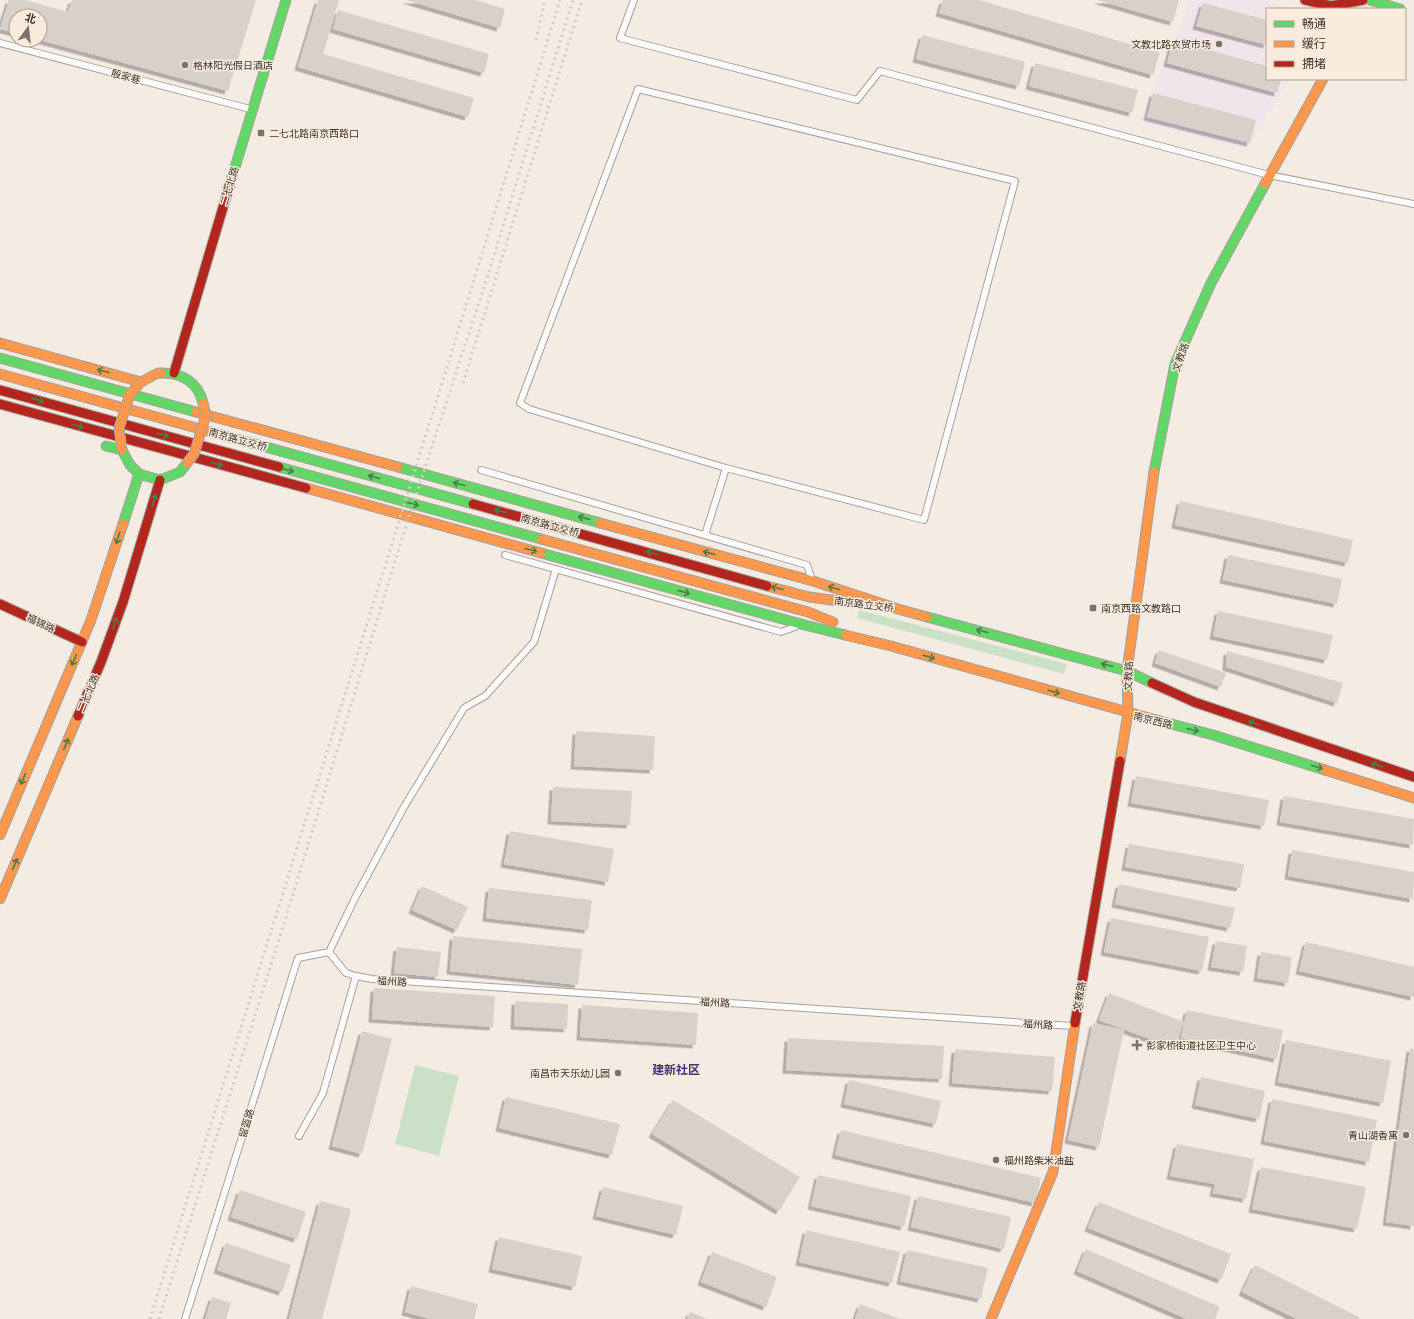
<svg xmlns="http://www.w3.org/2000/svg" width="1414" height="1319" viewBox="0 0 1414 1319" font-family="Commissioner,'Noto Sans SC',sans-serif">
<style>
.commercial{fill:#f1e4ea}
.green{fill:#cbe1c7}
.building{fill:#d7d1ca;filter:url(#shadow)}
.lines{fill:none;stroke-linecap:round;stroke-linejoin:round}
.lane-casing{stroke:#a8a19c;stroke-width:8}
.fast-casing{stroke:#a8a19c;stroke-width:11}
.slow-casing{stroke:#a8a19c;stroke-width:11}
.jam-casing{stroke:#a8a19c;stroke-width:11}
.lane{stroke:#fdfcfb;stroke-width:6}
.fast{stroke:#63d668;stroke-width:9}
.slow{stroke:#ff974d;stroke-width:9}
.jam{stroke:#b3261e;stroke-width:9}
.rail{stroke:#cdcbc8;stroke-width:3;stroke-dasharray:2 4;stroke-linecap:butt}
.slow-bridge-casing{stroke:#a8a19c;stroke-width:11;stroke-linecap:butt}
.slow-bridge{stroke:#ff974d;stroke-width:9}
.oneway{stroke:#4c7c48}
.poi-dot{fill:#7a736d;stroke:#faebdd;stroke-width:1.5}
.labels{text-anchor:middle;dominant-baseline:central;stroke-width:3;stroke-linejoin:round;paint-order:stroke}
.poi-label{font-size:10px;fill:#39332e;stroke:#faebdd;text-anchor:start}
.street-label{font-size:10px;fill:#39332e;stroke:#faebdd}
.quarter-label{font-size:12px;font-weight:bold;fill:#40336f;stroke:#faebdd}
</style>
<defs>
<filter id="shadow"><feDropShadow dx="-3.5" dy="3.5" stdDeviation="0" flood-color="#0004"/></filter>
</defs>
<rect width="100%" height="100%" fill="#f4ebe3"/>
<!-- commercial -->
<path class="commercial" d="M1190,0H1259L1297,9H1267V79H1290L1247,149L1140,121Z"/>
<!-- green -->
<g class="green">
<path d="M859,610L1067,664L1064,674L857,618Z"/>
<path d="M415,1065L459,1076L439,1156L395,1144Z"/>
</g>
<!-- building -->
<g class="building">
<path d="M9,0H25L68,12L72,0H256L228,91L40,40V16H16V33L0,29Z"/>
<path d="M318,0H339L323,54L474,98L468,117L298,67Z"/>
<path d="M406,0H475L505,9L500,28Z"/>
<path d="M943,0H979L1160,53L1153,75L939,13Z"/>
<path d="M1097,0H1179L1173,22Z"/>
<path d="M1203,3L1267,20V45L1196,26Z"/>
<path d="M338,10L489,54L484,73L333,29Z"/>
<path d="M922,35L1025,62L1019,86L916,59Z"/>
<path d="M1173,40L1267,66V79H1281L1277,93L1167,63Z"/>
<path d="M1035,63L1138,90L1132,113L1029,86Z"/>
<path d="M1153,93L1256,120L1250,143L1147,117Z"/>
<path d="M1180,501L1353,540L1348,563L1175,525Z"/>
<path d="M1228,555L1342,579L1337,604L1223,580Z"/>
<path d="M1218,611L1333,635L1327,660L1213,636Z"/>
<path d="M1159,650L1226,673L1221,687L1155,663Z"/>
<path d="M1227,651L1343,683L1337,703L1226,667Z"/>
<path d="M576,731L655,736L653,770L574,766Z"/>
<path d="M1136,776L1269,800L1264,826L1131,803Z"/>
<path d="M553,787L632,791L630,825L551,821Z"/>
<path d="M1284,796L1414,819L1413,845L1280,822Z"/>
<path d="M510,831L614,849L608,882L504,864Z"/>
<path d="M1129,844L1244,864L1240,888L1125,867Z"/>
<path d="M1292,850L1414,872L1413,899L1288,876Z"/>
<path d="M1119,884L1235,908L1230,928L1115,904Z"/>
<path d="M422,886L468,907L457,930L412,910Z"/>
<path d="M489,888L592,900L588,930L486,918Z"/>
<path d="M1111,918L1209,937L1202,971L1104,952Z"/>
<path d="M453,936L582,949L578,985L450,971Z"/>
<path d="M1216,941L1247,946L1243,972L1211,967Z"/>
<path d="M1306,942L1414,967V997L1299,971Z"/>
<path d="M397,947L441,952L438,977L394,973Z"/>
<path d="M1261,952L1292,957L1288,983L1257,978Z"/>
<path d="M374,988L495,996L493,1027L372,1019Z"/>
<path d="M1109,993L1184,1022L1174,1048L1099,1020Z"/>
<path d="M515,1001L568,1004L567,1029L514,1026Z"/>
<path d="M582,1005L698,1013L696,1045L580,1037Z"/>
<path d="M1187,1010L1283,1030L1277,1059L1181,1038Z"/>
<path d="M1093,1023L1124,1030L1099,1147L1068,1140Z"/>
<path d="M362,1031L392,1039L362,1154L332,1146Z"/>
<path d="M788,1038L944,1046L942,1079L786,1070Z"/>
<path d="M1286,1040L1391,1061L1383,1103L1278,1082Z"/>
<path d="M1410,1048L1414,1049V1226L1386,1222Z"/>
<path d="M955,1049L1055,1057L1052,1091L952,1083Z"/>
<path d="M1201,1077L1265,1091L1259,1119L1195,1105Z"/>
<path d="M849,1080L941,1101L936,1124L844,1104Z"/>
<path d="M506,1097L620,1124L612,1155L499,1128Z"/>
<path d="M1272,1099L1377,1120L1369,1162L1264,1141Z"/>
<path d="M673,1100L800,1177L779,1211L652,1134Z"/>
<path d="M841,1130L1041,1178L1035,1203L835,1155Z"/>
<path d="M1177,1144L1254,1159L1246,1199L1213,1193L1215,1184L1170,1176Z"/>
<path d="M1261,1167L1366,1187L1357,1229L1252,1209Z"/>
<path d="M818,1175L911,1196L904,1227L811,1206Z"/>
<path d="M603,1187L683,1206L676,1235L596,1216Z"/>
<path d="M240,1190L306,1212L297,1239L231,1217Z"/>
<path d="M918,1196L1011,1217L1004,1249L911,1227Z"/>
<path d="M320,1201L351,1209L322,1319H289Z"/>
<path d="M1099,1202L1231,1254L1221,1280L1088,1228Z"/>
<path d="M806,1230L900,1252L892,1283L799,1262Z"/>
<path d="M499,1237L582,1256L575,1287L492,1269Z"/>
<path d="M226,1243L291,1265L282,1292L217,1270Z"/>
<path d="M1086,1249L1220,1307L1215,1319H1187L1077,1271Z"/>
<path d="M907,1250L988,1268L981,1299L900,1281Z"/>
<path d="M712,1252L777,1277L766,1307L701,1282Z"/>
<path d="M1255,1265L1359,1317L1358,1319H1297L1242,1292Z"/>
<path d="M411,1286L478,1304L474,1319H430L405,1312Z"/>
<path d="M212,1297L231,1303L226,1319H205Z"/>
<path d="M860,1304L900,1319H855Z"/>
<path d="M690,1312L707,1319H687Z"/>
</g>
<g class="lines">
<defs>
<g id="lane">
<path d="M634,0L620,38L857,100L880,71L1269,175L1414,204"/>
<path d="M0,43L250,109"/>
<path d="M481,470L807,565L811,577"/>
<path d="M705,535L726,468L924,520L1015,181L638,89L520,403L529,409L726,468"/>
<path d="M505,555L781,632L795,627"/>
<path d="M356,976L372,979L1073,1026"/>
<path d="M299,1136L323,1093L356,976L346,973L329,952L355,898L404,807L464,708L485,696L534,642L556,569"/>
<path d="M185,1319L298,958L329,952"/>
</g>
<g id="fast">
<path d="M1370,0L1400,9"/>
<path d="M232,177L286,0"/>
<path d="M0,358L196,412"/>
<path d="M161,373C182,373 198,382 203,403"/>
<path d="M222,435L473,504"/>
<path d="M106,446L122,450L130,465L139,474L160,480L180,472L187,463"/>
<path d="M279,467L541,539"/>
<path d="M398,467L600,523"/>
<path d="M1154,472L1175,364L1211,283L1265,184"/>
<path d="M123,524L139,474"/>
<path d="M541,553L801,624L845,635"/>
<path d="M927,617L1127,671L1152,683"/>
<path d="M1160,721L1213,735L1325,770"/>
</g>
<g id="slow">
<path d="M1265,184L1323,79"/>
<path d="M0,343L141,382L158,373H161"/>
<path d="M0,374L222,435"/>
<path d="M196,412L398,467"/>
<path d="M306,488L541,553"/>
<path d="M600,523L813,581L898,609L927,617"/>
<path d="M541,539L808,612L833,622"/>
<path d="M767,586L809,597L854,603"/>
<path d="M845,635L891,646L1160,721"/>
<path d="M1120,761L1128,713L1127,671L1154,472"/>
<path d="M1325,770L1414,798"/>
<path d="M0,835L91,620L123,524"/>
<path d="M0,899L78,716"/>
<path d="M991,1319L1053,1172L1075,1023"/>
</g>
<g id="jam">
<path d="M1305,0L1331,6L1363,0"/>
<path d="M174,373L232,177"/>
<path d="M0,390L279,467"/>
<path d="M0,404L306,488"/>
<path d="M473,504L767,586"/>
<path d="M0,604L82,642"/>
<path d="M1152,683L1194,702L1414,777"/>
<path d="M78,716L101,662L123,602L160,480"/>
<path d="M1075,1023L1120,761"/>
</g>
</defs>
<!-- lane casing -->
<use href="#lane" class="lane-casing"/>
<!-- fast casing -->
<use href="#fast" class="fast-casing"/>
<!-- slow casing -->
<use href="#slow" class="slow-casing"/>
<!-- jam casing -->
<use href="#jam" class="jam-casing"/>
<!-- lane -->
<use href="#lane" class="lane"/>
<!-- fast -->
<use href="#fast" class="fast"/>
<!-- slow -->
<use href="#slow" class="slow"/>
<!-- jam -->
<use href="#jam" class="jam"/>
<!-- rail -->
<g class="rail">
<path d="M536,40L545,0"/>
<path d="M463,383L582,0"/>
<path d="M150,1319L448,364L560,0"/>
<path d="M159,1319L282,930L405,529L485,284L573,0"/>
</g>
<defs>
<g id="slow-bridge">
<path d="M122,450L119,428L130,394L141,382"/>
<path d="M187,463L194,454L206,415L203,403"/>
</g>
</defs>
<!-- slow-bridge casing -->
<use href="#slow-bridge" class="slow-bridge-casing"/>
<!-- slow-bridge -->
<use href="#slow-bridge" class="slow-bridge"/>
</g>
<!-- one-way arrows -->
<defs><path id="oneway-shaft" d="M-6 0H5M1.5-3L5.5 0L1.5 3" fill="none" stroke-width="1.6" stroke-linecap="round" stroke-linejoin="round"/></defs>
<g class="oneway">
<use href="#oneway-shaft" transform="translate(103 371) rotate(-165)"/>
<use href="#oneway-shaft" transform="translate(38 400) rotate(16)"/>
<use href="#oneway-shaft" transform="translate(78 426) rotate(15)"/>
<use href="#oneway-shaft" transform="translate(163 435) rotate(16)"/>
<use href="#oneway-shaft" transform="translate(217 464) rotate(15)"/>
<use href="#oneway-shaft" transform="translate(288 470) rotate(15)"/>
<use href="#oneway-shaft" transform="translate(374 477) rotate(-165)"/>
<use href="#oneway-shaft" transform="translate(459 484) rotate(-165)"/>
<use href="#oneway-shaft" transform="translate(154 500) rotate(-73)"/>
<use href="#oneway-shaft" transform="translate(413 504) rotate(15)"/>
<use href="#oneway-shaft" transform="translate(500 511) rotate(-165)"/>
<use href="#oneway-shaft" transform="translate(584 518) rotate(-165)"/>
<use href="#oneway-shaft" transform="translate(118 538) rotate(108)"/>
<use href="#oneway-shaft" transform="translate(531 550) rotate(15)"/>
<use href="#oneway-shaft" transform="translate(652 553) rotate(-165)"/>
<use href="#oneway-shaft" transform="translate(709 553) rotate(-165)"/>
<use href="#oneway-shaft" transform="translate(777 588) rotate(-165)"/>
<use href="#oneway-shaft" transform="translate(834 588) rotate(-162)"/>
<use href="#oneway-shaft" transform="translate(684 592) rotate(15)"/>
<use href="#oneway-shaft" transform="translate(115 623) rotate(-70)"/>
<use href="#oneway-shaft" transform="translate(982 631) rotate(-165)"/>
<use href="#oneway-shaft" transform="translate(929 657) rotate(16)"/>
<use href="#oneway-shaft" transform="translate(74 660) rotate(113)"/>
<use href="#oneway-shaft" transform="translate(1107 665) rotate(-165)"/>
<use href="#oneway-shaft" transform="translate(1054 692) rotate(16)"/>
<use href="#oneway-shaft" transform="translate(1254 723) rotate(-161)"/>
<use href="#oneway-shaft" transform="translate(1193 730) rotate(14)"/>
<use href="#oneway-shaft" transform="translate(66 744) rotate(-67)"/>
<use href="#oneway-shaft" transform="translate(1377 765) rotate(-161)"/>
<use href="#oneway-shaft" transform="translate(1317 767) rotate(17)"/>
<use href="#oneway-shaft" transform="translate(23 779) rotate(113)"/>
<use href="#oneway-shaft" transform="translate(15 864) rotate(-67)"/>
</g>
<!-- markers -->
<g class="poi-dot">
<circle cx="1219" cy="44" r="4"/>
<circle cx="185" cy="65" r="4"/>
<rect x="257" y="129" width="8" height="8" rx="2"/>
<rect x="1089" y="604" width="8" height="8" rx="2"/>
<path d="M1135 1039h4v4h4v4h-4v4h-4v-4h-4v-4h4z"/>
<circle cx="618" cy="1073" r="4"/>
<circle cx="1406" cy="1135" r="4"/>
<circle cx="996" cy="1160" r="4"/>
</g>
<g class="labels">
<!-- poi labels -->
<g class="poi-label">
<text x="1211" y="44" text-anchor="end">文教北路农贸市场</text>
<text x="193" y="65">格林阳光假日酒店</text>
<text x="269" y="133">二七北路南京西路口</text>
<text x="1101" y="608">南京西路文教路口</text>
<text x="1146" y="1045">彭家桥街道社区卫生中心</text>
<text x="610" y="1073" text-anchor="end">南昌市天乐幼儿园</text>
<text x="1398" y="1135" text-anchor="end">青山湖香寓</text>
<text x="1004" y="1160">福州路柴米油盐</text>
</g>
<!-- street labels -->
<g class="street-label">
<text transform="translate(126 76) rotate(15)">殷家巷</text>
<text transform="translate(229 186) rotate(-73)">二七北路</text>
<text transform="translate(1180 357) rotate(-70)">文教路</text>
<text transform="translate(238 439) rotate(15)">南京路立交桥</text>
<text transform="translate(550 525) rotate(15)">南京路立交桥</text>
<text transform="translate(864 604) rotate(7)">南京路立交桥</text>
<text transform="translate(41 623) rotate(25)">福锦路</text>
<text transform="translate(1128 676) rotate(-88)">文教路</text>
<text transform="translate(88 693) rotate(-67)">二七北路</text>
<text transform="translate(1153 720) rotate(14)">南京西路</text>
<text transform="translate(392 981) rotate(4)">福州路</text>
<text transform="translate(1079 996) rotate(-80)">文教路</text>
<text transform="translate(715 1002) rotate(4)">福州路</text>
<text transform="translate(1038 1024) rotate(4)">福州路</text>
<text transform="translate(246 1123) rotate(-73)">留盔路</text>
</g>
<!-- quarter labels -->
<g class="quarter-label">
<text x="676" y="1069">建新社区</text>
</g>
</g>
<!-- legend -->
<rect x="1266" y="8" width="140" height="72" fill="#faebdd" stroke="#ada197"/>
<rect x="1274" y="21" width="20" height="6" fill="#63d668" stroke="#ada197"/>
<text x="1302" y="28" font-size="12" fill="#39332e">畅通</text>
<rect x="1274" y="41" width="20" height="6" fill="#ff974d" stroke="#ada197"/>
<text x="1302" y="48" font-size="12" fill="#39332e">缓行</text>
<rect x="1274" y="61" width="20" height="6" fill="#b3261e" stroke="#ada197"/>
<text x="1302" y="68" font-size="12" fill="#39332e">拥堵</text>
<!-- north arrow -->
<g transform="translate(28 28) rotate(15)"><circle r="19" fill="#faebdd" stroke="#ada197"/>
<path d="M0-3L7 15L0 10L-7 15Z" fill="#7a736d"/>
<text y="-6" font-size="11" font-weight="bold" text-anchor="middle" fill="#39332e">北</text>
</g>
</svg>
